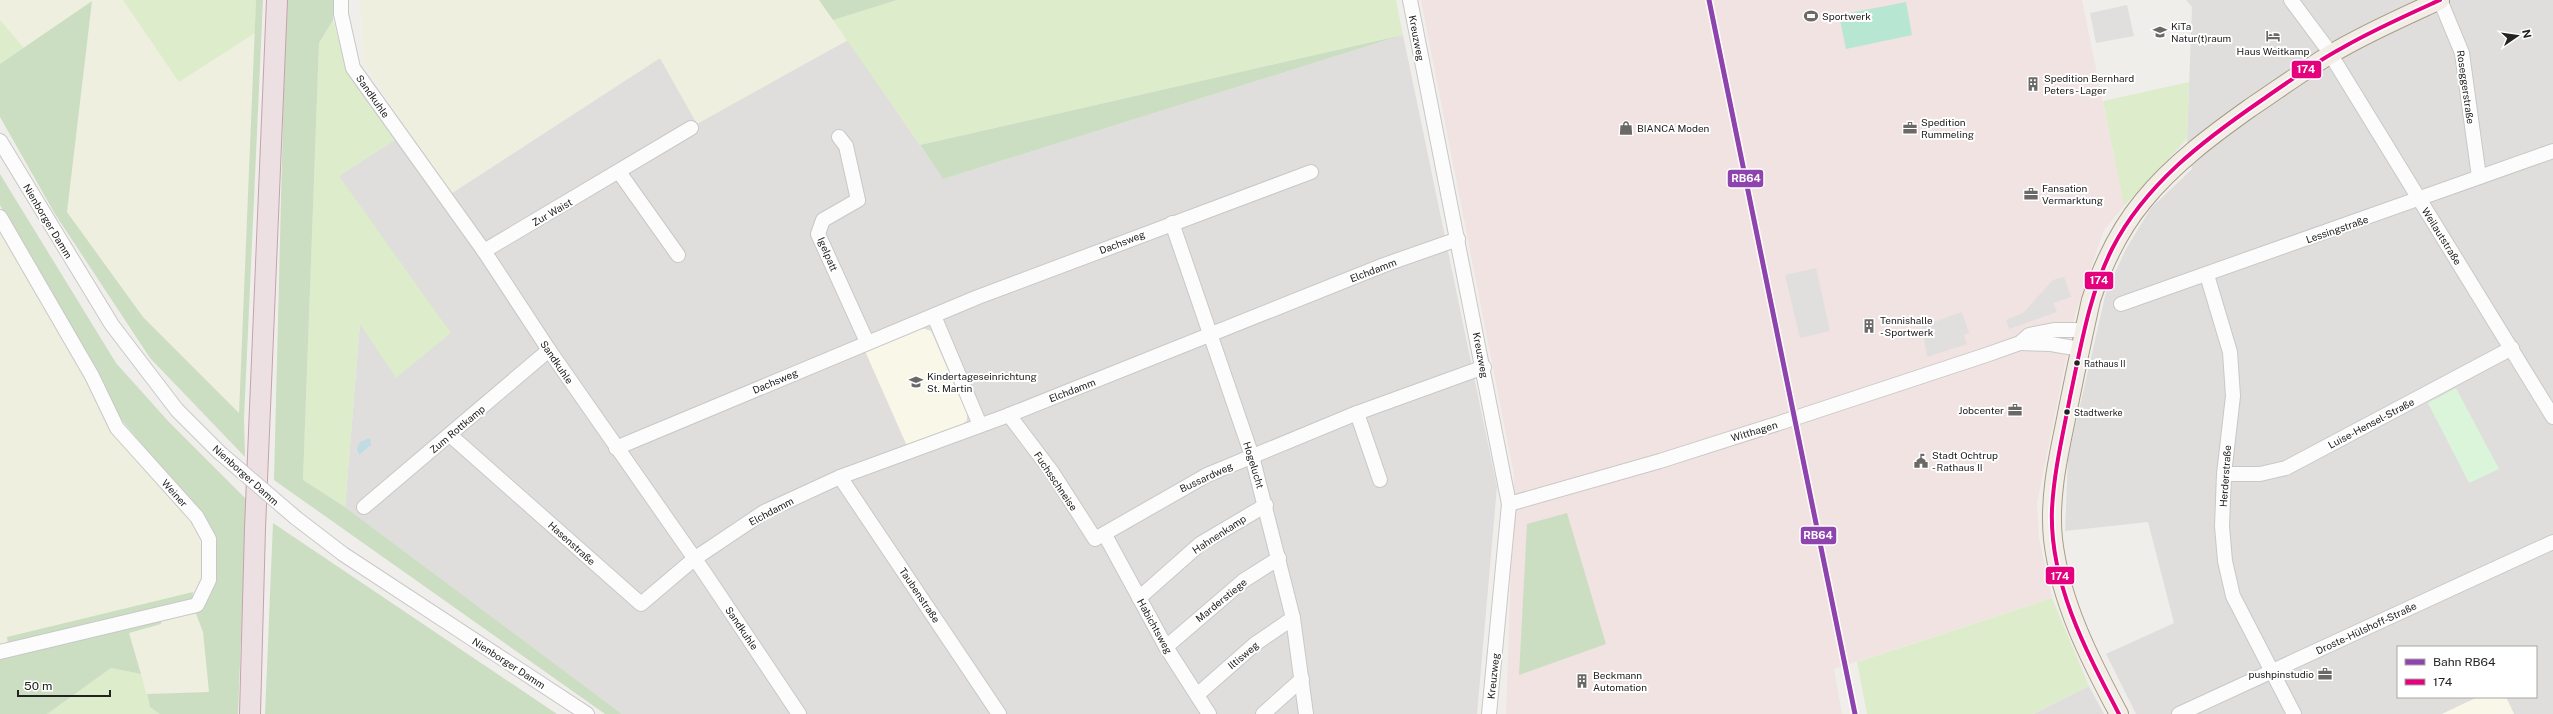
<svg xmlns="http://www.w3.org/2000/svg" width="2553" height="714" viewBox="0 0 2553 714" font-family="'Public Sans',sans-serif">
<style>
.residential{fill:#dfdedc}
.commercial{fill:#f1e3e1}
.education{fill:#f8f7e8}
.farmland{fill:#efefdf}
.grass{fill:#ddeccb}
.forest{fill:#cbdec1}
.park{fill:#daf5da}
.pitch{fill:#b7e6d2}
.parking{fill:#e0dfde}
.water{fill:#bfdbe3}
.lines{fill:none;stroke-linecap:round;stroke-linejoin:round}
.minor-casing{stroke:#c9c8c7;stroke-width:16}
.major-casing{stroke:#a79c86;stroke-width:20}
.highway-casing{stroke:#c5a2ac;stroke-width:22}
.minor{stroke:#fdfcfc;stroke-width:14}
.major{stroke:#f3ede7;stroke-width:18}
.highway{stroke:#ece0e2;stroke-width:20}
.minor-bridge-casing{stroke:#c9c8c7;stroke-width:16;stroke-linecap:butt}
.minor-bridge{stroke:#fdfcfc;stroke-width:14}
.bus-1-casing{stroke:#fff;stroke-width:7}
.bus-1{stroke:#e5007d;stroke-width:4}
.rail-1-casing{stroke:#fff;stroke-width:8}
.rail-1{stroke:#8e44ad;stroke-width:5}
.bus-dot{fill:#222;stroke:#fff;stroke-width:1.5}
.labels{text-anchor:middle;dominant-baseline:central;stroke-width:4;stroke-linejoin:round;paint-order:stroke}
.bus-label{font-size:9px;fill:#222;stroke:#fff;text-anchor:start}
.poi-label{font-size:10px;fill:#222;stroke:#fff;text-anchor:start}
.street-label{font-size:10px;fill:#222;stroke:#fff}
.line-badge{stroke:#fff;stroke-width:1.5}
.badge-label{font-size:11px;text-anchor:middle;font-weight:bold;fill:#fff}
</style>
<rect width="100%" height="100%" fill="#f0eeeb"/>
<!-- residential -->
<g class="residential">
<path d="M2186,0H2553V714H2514L2506,697H2536V647H2398V697H2478L2442,714H2136L2106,654L2174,623L2148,522L2065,531L2068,458L2106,292L2126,249L2151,208L2192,169L2187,139L2192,7Z"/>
<path d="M1403,35L1497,487L1477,714H622L345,507L360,323L339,176L399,137L443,199L660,58L697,123L848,40L943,179Z"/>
<path d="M2089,686L2104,714H2033Z"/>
</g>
<!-- commercial -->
<path class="commercial" d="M1421,0H2082L2124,206L2104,230L2075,315L2037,503L2039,538L2052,598L1834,669L1842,714H1506L1514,475Z"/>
<!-- education -->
<g class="education">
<path d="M922,328L931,331L967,413V420L962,425L907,446L865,351Z"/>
<path d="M2478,697H2506L2514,714H2442Z"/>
</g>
<!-- farmland -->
<g class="farmland">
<path d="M0,0H123L179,81L255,33L239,414L143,317L67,212L92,2L24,48L0,20Z"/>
<path d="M360,0H819L848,40L697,124L660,58L448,195L364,63Z"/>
<path d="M0,230L100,405L196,527L203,554L201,577L193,592L7,637L9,653L0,655Z"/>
<path d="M195,611L203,632L210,692L147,694L129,633L161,624L162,617Z"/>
</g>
<!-- grass -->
<g class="grass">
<path d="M123,0H256L255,33L179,82Z"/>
<path d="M897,0H1396L1403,35L920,145L833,20Z"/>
<path d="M0,20L24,48L0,64Z"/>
<path d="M333,20L347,68L399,137L339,176L451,333L396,378L360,324L345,507L303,480L319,43Z"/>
<path d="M2189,82L2187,139L2124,206L2103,101Z"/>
<path d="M2052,598L2089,686L2032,714H1867L1857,662Z"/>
<path d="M111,668L141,674L150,707L160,714H47Z"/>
</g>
<!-- forest -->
<g class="forest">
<path d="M256,0H263L244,419L245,457L150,358L55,214L0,117V64L92,1L67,212L143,317L239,413Z"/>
<path d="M286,0H333V20L319,43L303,480L345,507L622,714H605L274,480Z"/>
<path d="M819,0H897L833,20Z"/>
<path d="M1403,35L943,179L920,145Z"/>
<path d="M0,174L116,363L168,421L250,503L243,586L238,714H160L150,707L147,694L209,692L203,632L195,611L212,593L216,552L211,526L114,411L0,205Z"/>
<path d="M1567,513L1606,644L1519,675L1527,524Z"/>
<path d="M273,523L557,714H265Z"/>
<path d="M193,592L192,602L163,608L161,624L129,633L141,674L111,668L47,714H0V655L9,653L7,637Z"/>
</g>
<!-- park -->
<path class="park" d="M2456,388L2499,469L2469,483L2428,403Z"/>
<!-- pitch -->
<path class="pitch" d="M1906,2L1912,35L1846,49L1839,15Z"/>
<!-- parking -->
<g class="parking">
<path d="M2127,5L2134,36L2096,43L2090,13Z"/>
<path d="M1816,268L1830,331L1800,338L1785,275Z"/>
<path d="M2064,277L2071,297L2053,303L2057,312L2009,329L2006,320L2023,313L2053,280Z"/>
<path d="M1962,312L1969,333L1964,335L1967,344L1927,357L1922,326Z"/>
</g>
<!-- water -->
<path class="water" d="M370,438L371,445L359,455L357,449L360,442Z"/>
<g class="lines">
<defs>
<g id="minor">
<path d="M341,0V14L353,68L484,251L549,350L704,572L799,714"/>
<path d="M1410,0L1509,504L1489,714"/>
<path d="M2291,0L2326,47L2553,417"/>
<path d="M2440,0L2462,53L2479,177"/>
<path d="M839,137L846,146L858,200L823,220L818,234L867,342"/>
<path d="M0,141L112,325L177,410L219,452"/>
<path d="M619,172L678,255"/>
<path d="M0,217L92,376L117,428L197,517L209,539V580L197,605L0,652"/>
<path d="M1172,223L1252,456L1293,618L1306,714"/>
<path d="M484,251L691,128"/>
<path d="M2207,275L2230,352L2233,396L2224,474L2222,526L2225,561L2233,596L2294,714"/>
<path d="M2121,304L2553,151"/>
<path d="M934,316L980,425"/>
<path d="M2020,343L2051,344L2080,349"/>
<path d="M1357,413L1380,480"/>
<path d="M1009,415L1052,472L1095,539L1207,475L1357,413L1484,367"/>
<path d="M450,435L641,604L694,559L764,512L840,477L1009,415L1384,265L1458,239"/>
<path d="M616,448L978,297L1311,172"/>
<path d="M2224,474H2260L2286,468L2512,348"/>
<path d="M840,477L999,714"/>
<path d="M1509,504L1660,461L1795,418L1986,355L2020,343L2029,335L2054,330H2084"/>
<path d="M364,507L549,350"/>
<path d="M296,518L343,554L587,714"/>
<path d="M1105,535L1166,647L1209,714"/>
<path d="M1139,598L1200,544L1266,505"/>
<path d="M1166,647L1243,581L1279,558"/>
<path d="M1197,695L1255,644L1293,618"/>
<path d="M1263,714L1302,679"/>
<path d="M2179,714L2553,542"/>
</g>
<path id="major" d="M2119,714C2090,660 2060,601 2053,539C2049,500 2057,462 2065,424C2073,383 2082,341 2091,300C2103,264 2119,230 2143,201C2173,164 2212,135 2250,108C2277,90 2303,71 2331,54C2366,33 2403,17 2440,0"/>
<path id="highway" d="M250,714L255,528L277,0"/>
</defs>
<!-- minor casing -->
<use href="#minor" class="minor-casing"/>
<!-- major casing -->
<use href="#major" class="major-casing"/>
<!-- highway casing -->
<use href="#highway" class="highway-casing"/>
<!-- minor -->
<use href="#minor" class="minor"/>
<!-- major -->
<use href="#major" class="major"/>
<!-- highway -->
<use href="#highway" class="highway"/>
<defs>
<path id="minor-bridge" d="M219,452L296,518"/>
</defs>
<!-- minor-bridge casing -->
<use href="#minor-bridge" class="minor-bridge-casing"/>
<!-- minor-bridge -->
<use href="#minor-bridge" class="minor-bridge"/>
<defs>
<path id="bus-1" d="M2119,714C2086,651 2049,582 2052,509C2054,471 2063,434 2070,397C2081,346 2089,295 2112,249C2145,184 2204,140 2262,100C2288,82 2314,63 2342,48C2373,30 2407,15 2440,0"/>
</defs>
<!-- bus-1 casing -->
<use href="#bus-1" class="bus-1-casing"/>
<!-- bus-1 -->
<use href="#bus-1" class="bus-1"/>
<defs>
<path id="rail-1" d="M1709,0L1855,714"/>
</defs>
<!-- rail-1 casing -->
<use href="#rail-1" class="rail-1-casing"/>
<!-- rail-1 -->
<use href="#rail-1" class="rail-1"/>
</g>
<!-- icons -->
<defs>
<symbol id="stadium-bare" viewBox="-9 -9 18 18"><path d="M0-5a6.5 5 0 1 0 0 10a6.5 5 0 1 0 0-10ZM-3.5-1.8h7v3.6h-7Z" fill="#6a6968" stroke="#fff" stroke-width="2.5" paint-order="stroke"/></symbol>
<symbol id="school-bare" viewBox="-9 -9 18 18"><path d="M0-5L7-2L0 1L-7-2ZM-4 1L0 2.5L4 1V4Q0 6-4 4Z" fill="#6a6968" stroke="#fff" stroke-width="2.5" paint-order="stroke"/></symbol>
<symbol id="hotel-bare" viewBox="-9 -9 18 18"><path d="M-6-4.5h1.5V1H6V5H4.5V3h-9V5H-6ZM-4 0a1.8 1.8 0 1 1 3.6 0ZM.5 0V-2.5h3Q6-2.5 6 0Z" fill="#6a6968" stroke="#fff" stroke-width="2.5" paint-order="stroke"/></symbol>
<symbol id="building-bare" viewBox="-9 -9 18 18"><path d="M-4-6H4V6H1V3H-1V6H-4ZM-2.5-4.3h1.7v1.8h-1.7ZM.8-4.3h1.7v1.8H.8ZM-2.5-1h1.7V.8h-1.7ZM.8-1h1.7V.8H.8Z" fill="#6a6968" stroke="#fff" stroke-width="2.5" paint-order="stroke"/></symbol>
<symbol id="shop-bare" viewBox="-9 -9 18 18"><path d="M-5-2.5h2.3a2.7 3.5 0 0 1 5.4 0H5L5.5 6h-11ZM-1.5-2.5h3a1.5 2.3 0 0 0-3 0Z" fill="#6a6968" stroke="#fff" stroke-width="2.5" paint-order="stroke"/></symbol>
<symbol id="office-bare" viewBox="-9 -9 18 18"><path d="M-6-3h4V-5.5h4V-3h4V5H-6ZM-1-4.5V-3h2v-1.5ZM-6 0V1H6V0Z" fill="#6a6968" stroke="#fff" stroke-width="2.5" paint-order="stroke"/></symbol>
<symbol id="civic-bare" viewBox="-9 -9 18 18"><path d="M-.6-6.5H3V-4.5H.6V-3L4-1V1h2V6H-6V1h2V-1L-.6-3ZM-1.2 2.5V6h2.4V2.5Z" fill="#6a6968" stroke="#fff" stroke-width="2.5" paint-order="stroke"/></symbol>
</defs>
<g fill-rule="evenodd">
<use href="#stadium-bare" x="1801" y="6" width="20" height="20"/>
<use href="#school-bare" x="2150" y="22" width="20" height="20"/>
<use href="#hotel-bare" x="2263" y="26" width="20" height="20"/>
<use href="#building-bare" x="2023" y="74" width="20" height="20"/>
<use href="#shop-bare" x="1616" y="118" width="20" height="20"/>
<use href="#office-bare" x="1900" y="118" width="20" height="20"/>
<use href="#office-bare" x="2021" y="184" width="20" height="20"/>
<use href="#building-bare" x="1859" y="316" width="20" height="20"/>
<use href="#school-bare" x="906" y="372" width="20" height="20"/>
<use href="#office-bare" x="2005" y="400" width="20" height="20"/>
<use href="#civic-bare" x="1911" y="451" width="20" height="20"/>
<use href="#office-bare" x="2315" y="664" width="20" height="20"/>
<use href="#building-bare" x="1572" y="671" width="20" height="20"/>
</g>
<!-- markers -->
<g class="bus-dot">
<circle cx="2077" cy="363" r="3.5"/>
<circle cx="2067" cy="412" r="3.5"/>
</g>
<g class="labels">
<!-- bus labels -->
<g class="bus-label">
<text x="2084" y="363">Rathaus II</text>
<text x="2074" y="412">Stadtwerke</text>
</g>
<!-- poi labels -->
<g class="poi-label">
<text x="1822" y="16">Sportwerk</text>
<text x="2171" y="26">KiTa<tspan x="2171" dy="12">Natur(t)raum</tspan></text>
<text x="2273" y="51" text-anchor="middle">Haus Weitkamp</text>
<text x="2044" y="78">Spedition Bernhard<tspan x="2044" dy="12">Peters - Lager</tspan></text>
<text x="1921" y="122">Spedition<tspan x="1921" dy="12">Rummeling</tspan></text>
<text x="1637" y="128">BIANCA Moden</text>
<text x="2042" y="188">Fansation<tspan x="2042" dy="12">Vermarktung</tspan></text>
<text x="1880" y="320">Tennishalle<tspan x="1880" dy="12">- Sportwerk</tspan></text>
<text x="927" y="376">Kindertageseinrichtung<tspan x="927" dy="12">St. Martin</tspan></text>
<text x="2004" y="410" text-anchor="end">Jobcenter</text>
<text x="1932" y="455">Stadt Ochtrup<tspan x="1932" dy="12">- Rathaus II</tspan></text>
<text x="2314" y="674" text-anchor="end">pushpinstudio</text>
<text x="1593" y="675">Beckmann<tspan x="1593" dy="12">Automation</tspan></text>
</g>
<!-- street labels -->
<g class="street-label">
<text transform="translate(1417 38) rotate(79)">Kreuzweg</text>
<text transform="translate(2466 87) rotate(82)">Roseggerstraße</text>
<text transform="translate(373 96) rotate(55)">Sandkuhle</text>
<text transform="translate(552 212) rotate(-30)">Zur Waist</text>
<text transform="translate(48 221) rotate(59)">Nienborger Damm</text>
<text transform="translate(2337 229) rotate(-19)">Lessingstraße</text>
<text transform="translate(2442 236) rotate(58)">Weilautstraße</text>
<text transform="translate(1122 242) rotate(-21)">Dachsweg</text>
<text transform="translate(828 254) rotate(67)">Igelpatt</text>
<text transform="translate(1373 270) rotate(-21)">Elchdamm</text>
<text transform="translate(1481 355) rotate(79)">Kreuzweg</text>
<text transform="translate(557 362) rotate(56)">Sandkuhle</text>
<text transform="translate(775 381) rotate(-23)">Dachsweg</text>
<text transform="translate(1072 390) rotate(-21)">Elchdamm</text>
<text transform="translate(2371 423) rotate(-28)">Luise-Hensel-Straße</text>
<text transform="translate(457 429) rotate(-40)">Zum Rottkamp</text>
<text transform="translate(1754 431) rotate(-17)">Witthagen</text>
<text transform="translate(1254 465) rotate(73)">Hogelucht</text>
<text transform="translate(246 475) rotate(42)">Nienborger Damm</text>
<text transform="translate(2225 476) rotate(-86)">Herderstraße</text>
<text transform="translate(1206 477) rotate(-25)">Bussardweg</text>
<text transform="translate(1056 481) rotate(56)">Fuchsschneise</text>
<text transform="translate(175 493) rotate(48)">Weiner</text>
<text transform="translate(771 511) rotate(-28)">Elchdamm</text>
<text transform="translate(1219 534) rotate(-33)">Hahnenkamp</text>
<text transform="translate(572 543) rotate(42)">Hasenstraße</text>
<text transform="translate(920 595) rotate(56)">Taubenstraße</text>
<text transform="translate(1221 600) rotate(-39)">Marderstiege</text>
<text transform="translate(1155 626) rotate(61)">Habichtsweg</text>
<text transform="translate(742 628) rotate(56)">Sandkuhle</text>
<text transform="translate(2366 628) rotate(-25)">Droste-Hülshoff-Straße</text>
<text transform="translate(1243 655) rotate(-40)">Iltisweg</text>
<text transform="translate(509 663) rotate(33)">Nienborger Damm</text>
<text transform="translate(1493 676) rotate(-84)">Kreuzweg</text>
</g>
</g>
<g class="line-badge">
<rect x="2291" y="60" width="31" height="19" rx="4" fill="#e5007d"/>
<rect x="1727" y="169" width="37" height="19" rx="4" fill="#8e44ad"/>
<rect x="2084" y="271" width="30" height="19" rx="4" fill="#e5007d"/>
<rect x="1800" y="526" width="37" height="19" rx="4" fill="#8e44ad"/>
<rect x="2045" y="566" width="30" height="19" rx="4" fill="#e5007d"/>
</g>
<g class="badge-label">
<text x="2306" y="73">174</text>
<text x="1746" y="182">RB64</text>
<text x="2099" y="284">174</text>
<text x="1818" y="539">RB64</text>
<text x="2060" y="580">174</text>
</g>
<!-- legend -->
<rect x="2397" y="646" width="140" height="52" fill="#ffffff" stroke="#a7a7a7"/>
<rect x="2405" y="659" width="20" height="6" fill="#8e44ad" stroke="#a7a7a7"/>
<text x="2433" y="666" font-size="12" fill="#222222">Bahn RB64</text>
<rect x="2405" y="679" width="20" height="6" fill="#e5007d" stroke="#a7a7a7"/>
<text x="2433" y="686" font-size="12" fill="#222222">174</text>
<!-- north arrow -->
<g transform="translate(2517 36) rotate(77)" stroke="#ffffff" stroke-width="3" paint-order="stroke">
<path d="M0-3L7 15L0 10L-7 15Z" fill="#222222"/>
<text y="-6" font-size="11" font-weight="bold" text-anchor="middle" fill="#222222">N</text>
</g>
<!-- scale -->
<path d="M18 690v6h92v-6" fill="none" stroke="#222222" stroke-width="2"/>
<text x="24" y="690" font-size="12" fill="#222222" stroke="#ffffff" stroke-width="3" paint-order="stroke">50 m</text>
</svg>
